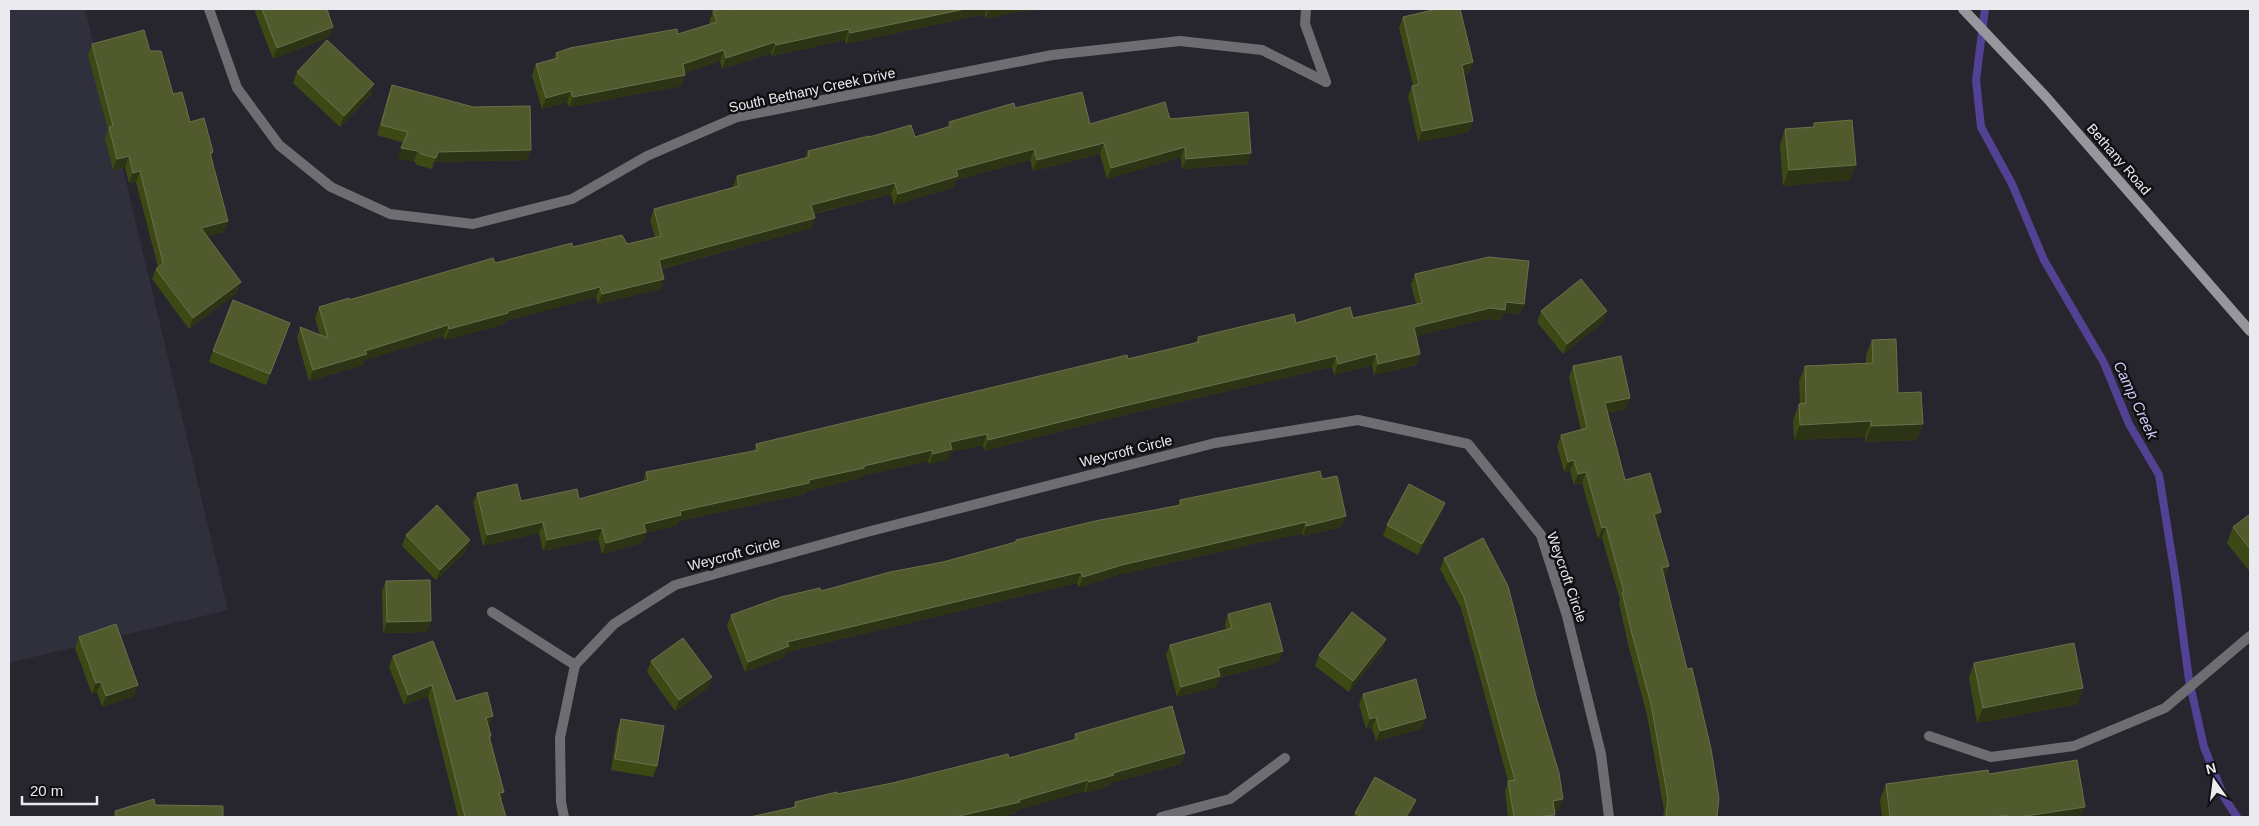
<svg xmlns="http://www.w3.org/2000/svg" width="2259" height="826" viewBox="0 0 2259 826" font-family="Helvetica,sans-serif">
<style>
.built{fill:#302f3c}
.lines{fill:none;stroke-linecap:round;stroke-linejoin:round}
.stream{stroke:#534293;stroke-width:8}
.lane{stroke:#6e6e72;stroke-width:10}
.street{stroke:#6e6e72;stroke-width:10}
.secondary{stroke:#96969c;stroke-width:10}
.wall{fill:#3d4915}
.shaded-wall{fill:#2c3415}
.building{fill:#505a2d;stroke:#68714b}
.labels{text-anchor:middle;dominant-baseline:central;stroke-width:5;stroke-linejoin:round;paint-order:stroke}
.street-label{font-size:14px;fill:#ebeaef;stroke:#101013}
.water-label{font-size:15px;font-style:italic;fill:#d2cefb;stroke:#101013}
</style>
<rect width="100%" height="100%" fill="#27262e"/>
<!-- built -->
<path class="built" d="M9,9H85L228,610L9,663Z"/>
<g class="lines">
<!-- stream -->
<path class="stream" d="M1985,9L1976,80L1981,127L2012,184L2044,260L2104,363L2129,424L2159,475L2176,582L2189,680L2204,747L2224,797L2237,817"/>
<!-- lane -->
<path class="lane" d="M1306,9L1305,24L1326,82"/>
<!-- street -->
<g class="street">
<path d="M209,9L237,88L279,145L331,187L390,214L473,224L572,199L647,156L737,117L1052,55L1180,41L1262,50L1326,82"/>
<path d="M492,612L575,665"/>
<path d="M1929,736L1991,757L2074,746L2165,708L2250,636"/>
<path d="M564,817L561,802L560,738L575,665L614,624L675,585L867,532L1215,443L1358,420L1468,444L1541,535L1567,616L1601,754L1609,817"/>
<path d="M1161,817L1230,799L1285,758"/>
</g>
<!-- secondary -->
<path class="secondary" d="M1963,9L2046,97L2250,331"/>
</g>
<!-- wall -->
<g class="wall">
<path d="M254,9H327L329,37L273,59Z"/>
<path d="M740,9H1046L1017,12L985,19V14L846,44L845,40L772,56L771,53L722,69L720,61L685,73V75L681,86L569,107L567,102L542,109L532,75L536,64L554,59L556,53L678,34L710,24L709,22L713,11L735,10Z"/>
<path d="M1403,17L1473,62L1469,73L1464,74L1473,121L1469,132L1418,142L1408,96L1412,86L1413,85L1399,28Z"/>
<path d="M92,44L150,51L173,94L190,122L213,152L211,157L228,221L224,232L207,236L237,293L189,329L152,279L156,269L158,267L136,182L129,183L125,167L113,170L105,138L108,130L88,55Z"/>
<path d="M297,72L371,95L340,127L293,83Z"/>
<path d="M392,85L527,160L434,162L432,169L417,165L414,161L398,159L404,143L377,135L388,96Z"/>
<path d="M1015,108L1090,124L1170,119L1251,153L1248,164L1182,169L1181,157L1107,179L1100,154L1033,171L1030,160L956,180L954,187L894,205L891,194L814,214L815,218L811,228L661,269L664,279L660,289L598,304L596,297L505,321L504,324L445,340L444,336L365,360L363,365L309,381L297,338L300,327L320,335L315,318L319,307L495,263L573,247L627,244L655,237L650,220L654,209L733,187L737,176L805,158L808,151L869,137H915L947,127L949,122Z"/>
<path d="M1814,123L1850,180L1783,186L1780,145L1785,129L1813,127Z"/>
<path d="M1415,274L1524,304L1520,314L1504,313L1501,320L1486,319L1416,336L1420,354L1416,365L1374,375L1372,365L1334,375L1332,367L1120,416L984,451L983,445L951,452L948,460L929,464L928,461L861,476L860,478L807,491L805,494L679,521L677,525L646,533L642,543L602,554L598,539L543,551L539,533L483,546L473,503L477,493L521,501L579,499L643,481L646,472L754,451L756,444L1195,343L1198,337L1296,323L1353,318L1416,304L1411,285Z"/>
<path d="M1541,311H1607L1603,322L1563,354L1537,322Z"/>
<path d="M290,323L266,385L209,362L213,351Z"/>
<path d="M1872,340L1898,393L1917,440L1865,442V437L1794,440L1793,420L1799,404H1800L1799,381L1805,366L1866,363V355Z"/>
<path d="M1573,366L1630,398L1626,409L1607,413L1625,480L1661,512L1657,522L1656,523L1669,566L1664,577L1717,817H1663L1664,810L1647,715L1628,644L1619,603L1620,600L1602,538L1598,539L1582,483L1574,485L1570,471L1564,472L1557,446L1561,435L1581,430L1569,377Z"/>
<path d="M1322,479L1342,527L1303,536L1302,533L1118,575L1079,587L1077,583L787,652L785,657L745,672L727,626L731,615L821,591L943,562L1015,542L1016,540L1178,505L1180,500Z"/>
<path d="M1445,503L1441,514L1418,555L1383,536L1387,525Z"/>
<path d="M2250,514V572L2227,543L2233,527Z"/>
<path d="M406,535L470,540L466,551L436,580L402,546Z"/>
<path d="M1483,538L1559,810L1554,811L1555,815L1554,817H1508L1505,791L1508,781L1497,740L1461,608L1440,569L1444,558Z"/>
<path d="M386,581L427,632L383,633L382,591Z"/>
<path d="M1228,614L1283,651L1279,662L1219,678L1216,687L1177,697L1166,655L1170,645L1226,629L1225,625Z"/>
<path d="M79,637L138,685L134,696L102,707L97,692L92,694L75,648Z"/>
<path d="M1386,639L1382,650L1349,692L1315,666L1319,655Z"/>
<path d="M393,656L456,701L493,716L489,727L491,736L490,739L504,792L501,799L506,817H458L428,696L404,705L389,667Z"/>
<path d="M651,661L712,677L708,688L675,711L647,672Z"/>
<path d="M1974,663L2078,704L1977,723L1969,678Z"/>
<path d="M1363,694L1422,729L1376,741L1372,728L1366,729L1359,704Z"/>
<path d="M621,719L657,766L653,777L611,770L617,730Z"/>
<path d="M1075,734L1185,753L1181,764L1111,783L1110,786L1085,793L1084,791L1017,810L1016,813L998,817H750L793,807L795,802L837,794L1009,758L1073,740Z"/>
<path d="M1989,774L2081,817H1882L1880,800L1886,784Z"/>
<path d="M1416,800L1412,811L1408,817H1353L1355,813Z"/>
<path d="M155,805L223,817H113L115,811Z"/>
</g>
<!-- shaded-wall -->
<g class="shaded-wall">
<path d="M965,9H987L985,14L846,44L850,33Z"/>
<path d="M989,9H1046L1017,12L985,19Z"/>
<path d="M333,27L329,37L273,59L277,48Z"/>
<path d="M849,29L845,40L772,56L776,45Z"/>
<path d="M775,42L771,53L722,69L726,58Z"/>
<path d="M724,50L720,61L679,75L683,64Z"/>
<path d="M1473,62L1469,73L1458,75L1462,65Z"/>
<path d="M685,75L681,86L569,107L573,97Z"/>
<path d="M374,84L371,95L340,127L344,116Z"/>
<path d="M571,91L567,102L542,109L546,98Z"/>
<path d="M1473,121L1469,132L1418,142L1422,131Z"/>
<path d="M1104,143L1100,154L1033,171L1037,160Z"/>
<path d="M1185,147L1181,157L1107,179L1111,168Z"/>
<path d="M401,148L418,151L414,161L398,159Z"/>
<path d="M1034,149L1030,160L956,180L954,187L894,205L898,194L956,170Z"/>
<path d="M531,150L527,160L434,162L438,152Z"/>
<path d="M1251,153L1248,164L1182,169L1186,159Z"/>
<path d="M129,156L125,167L113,170L117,159Z"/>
<path d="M1856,165L1850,180L1783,186L1789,170Z"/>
<path d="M140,171L136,182L129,183L133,173Z"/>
<path d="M895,183L891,194L807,215L811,205Z"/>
<path d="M815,218L811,228L655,270L659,260Z"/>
<path d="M228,221L224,232L197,239L201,228Z"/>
<path d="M664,279L660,289L598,304L602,294Z"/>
<path d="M241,282L237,293L189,329L193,318Z"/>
<path d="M600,287L596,297L505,321L504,324L445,340L449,329L508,311Z"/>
<path d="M1506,302L1524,304L1520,314L1504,313L1501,320L1486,319L1410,338L1414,327Z"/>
<path d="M1607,311L1603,322L1563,354L1567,344Z"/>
<path d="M448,325L444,336L365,360L363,365L309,381L313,370L365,351Z"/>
<path d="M1376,354L1372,365L1334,375L1338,364Z"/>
<path d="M1420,354L1416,365L1374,375L1378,364Z"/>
<path d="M1336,356L1332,367L1120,416L984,451L988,440L1124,406Z"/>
<path d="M1630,398L1626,409L1601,414L1605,403Z"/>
<path d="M1871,421L1865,437L1794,440L1800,425Z"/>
<path d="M1923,424L1917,440L1865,442L1871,426Z"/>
<path d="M987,434L983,445L951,452L948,460L929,464L933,454L950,442Z"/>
<path d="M932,450L928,461L861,476L860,478L807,491L805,494L679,521L677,525L646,533L642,543L602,554L606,543L644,524L680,511L809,480L864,466Z"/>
<path d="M1574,460L1570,471L1564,472L1568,462Z"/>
<path d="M1586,472L1582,483L1574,485L1578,474Z"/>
<path d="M1445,503L1441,514L1418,555L1422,544Z"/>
<path d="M1661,512L1657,522L1650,524L1654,514Z"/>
<path d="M1346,516L1342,527L1303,536L1306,526Z"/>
<path d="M543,522L539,533L483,546L487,535Z"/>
<path d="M1306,522L1302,533L1118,575L1079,587L1083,577L1122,565Z"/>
<path d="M1606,527L1602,538L1598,539L1602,528Z"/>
<path d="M602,528L598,539L543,551L547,540Z"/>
<path d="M470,540L466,551L436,580L440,570Z"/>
<path d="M1669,566L1665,577L1658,578L1662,568Z"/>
<path d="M1081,572L1077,583L787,652L785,657L745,672L748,662L787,642Z"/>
<path d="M431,621L427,632L383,633L387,622Z"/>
<path d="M1386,639L1382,650L1349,692L1353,681Z"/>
<path d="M1283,651L1279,662L1219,678L1216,687L1177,697L1181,687L1218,668Z"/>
<path d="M712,677L708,688L675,711L679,700Z"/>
<path d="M101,682L97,692L92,694L96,683Z"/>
<path d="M138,685L134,696L102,707L106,696Z"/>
<path d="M432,685L428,696L404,705L408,695Z"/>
<path d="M2083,688L2078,704L1977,723L1983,708Z"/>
<path d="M493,716L489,727L482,729L486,718Z"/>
<path d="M1376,717L1372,728L1366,729L1370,719Z"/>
<path d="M1426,718L1422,729L1376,741L1380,731Z"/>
<path d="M1185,753L1181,764L1111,783L1110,786L1085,793L1089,782L1113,773Z"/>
<path d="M1088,780L1084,791L1017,810L1016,813L998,817H955Z"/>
<path d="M504,792L500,802L499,793Z"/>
<path d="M1563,799L1559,810L1549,812L1553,801Z"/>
<path d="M1416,800L1412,811L1408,817H1406Z"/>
<path d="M2085,807L2081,817H2019Z"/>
<path d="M1555,815L1554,817H1536Z"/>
</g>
<!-- building -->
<g class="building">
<path d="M262,9H327L333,27L277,48Z"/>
<path d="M721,9H734L735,10L740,9H965L850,33L849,29L776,45L775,42L726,58L724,50L683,64L685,75L573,97L571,91L546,98L536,64L558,58L556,53L570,48L677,29L678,34L717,22L713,11Z"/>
<path d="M1437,9H1460L1473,62L1462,65L1473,121L1422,131L1412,86L1419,84L1403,17Z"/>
<path d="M144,30L150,51H161L173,94L182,92L190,122L204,118L213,152L210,153L228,221L201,228L241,282L193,318L156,269L163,263L140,171L133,173L129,156L117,159L109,127L113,126L92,44Z"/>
<path d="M327,40L374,84L344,116L297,72Z"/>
<path d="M392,85L473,107L530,106L531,150L438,152L436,158L421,154L418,151L401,148L408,132L381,125Z"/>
<path d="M1082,92L1090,124L1165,102L1170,119L1248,112L1251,153L1186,159L1185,147L1111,168L1104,143L1037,160L1034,149L956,170L958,176L898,194L895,183L811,205L815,218L659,260L664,279L602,294L600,287L508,311V313L449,329L448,325L365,351L367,354L313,370L300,327L328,338L319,307L349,298V300L493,258L495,263L572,243L573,247L622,235L627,244L661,236L654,209L739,186L737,176L809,157L808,151L869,136V137L911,125L915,137L951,126L949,122L1014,103L1015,108Z"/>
<path d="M1852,120L1856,165L1789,170L1785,129L1814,127V123Z"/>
<path d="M1489,257L1529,261L1524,304L1506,302L1505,310L1490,308L1414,327L1420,354L1378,364L1376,354L1338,364L1336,356L1124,406L988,440L987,434L950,442L952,449L933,454L932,450L864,466V468L809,480V483L680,511L681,515L644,524L646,532L606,543L602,528L547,540L543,522L487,535L477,493L517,484L521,501L577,489L579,499L648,480L646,472L758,450L756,444L1127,355L1128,359L1199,342L1198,337L1294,314L1296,323L1350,307L1353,318L1422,303L1415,274Z"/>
<path d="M1581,279L1607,311L1567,344L1541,311Z"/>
<path d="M233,300L290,323L270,374L213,351Z"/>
<path d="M1896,339L1898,393L1921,392L1923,424L1871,426V421L1800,425L1799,404L1806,403L1805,366L1873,363L1872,340Z"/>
<path d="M1621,356L1630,398L1605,403L1625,480L1650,473L1661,512L1654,514L1669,566L1662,568L1687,669L1692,668L1711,749L1719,798L1717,817H1666L1668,799L1651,704L1632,634L1622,592H1624L1606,527L1602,528L1586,472L1578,474L1574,460L1568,462L1561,435L1587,428L1573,366Z"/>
<path d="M1320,471L1322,479L1337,476L1346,516L1306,526V522L1122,565L1083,577L1081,572L787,642L789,646L748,662L731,615L781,597L820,588L821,591L890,572L943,562L1016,542V540L1095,521L1181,505L1180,500Z"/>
<path d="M1409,484L1445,503L1422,544L1387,525Z"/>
<path d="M437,505L470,540L440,570L406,535Z"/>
<path d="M2250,514V549L2233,527Z"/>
<path d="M1483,538L1508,586L1537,700L1559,773L1563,799L1553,801L1555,815L1536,817H1514L1508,781L1515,780L1501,730L1464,597L1444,558Z"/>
<path d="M430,580L431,621L387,622L386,581Z"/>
<path d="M1270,603L1283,651L1218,668L1220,676L1181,687L1170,645L1232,628L1228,614Z"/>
<path d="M1352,612L1386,639L1353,681L1319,655Z"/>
<path d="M116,624L138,685L106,696L101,682L96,683L79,637Z"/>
<path d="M683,638L712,677L679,700L651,661Z"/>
<path d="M433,641L456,701L487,692L493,716L486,718L491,736H489L504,792L499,793L506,817H465L432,685L408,695L393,656Z"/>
<path d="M2074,643L2083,688L1983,708L1974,663Z"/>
<path d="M1416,679L1426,718L1380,731L1376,717L1370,719L1363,694Z"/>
<path d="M1172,706L1185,753L1113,773L1114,775L1089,782L1088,780L1019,800L1020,802L955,817H750L796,807L795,802L837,792V794L893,783L1008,754L1009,758L1077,739L1075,734Z"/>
<path d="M621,719L664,726L657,766L615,759Z"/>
<path d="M2077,760L2085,807L2019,817H2007V815L1993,817H1890L1886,784L1988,770L1989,774Z"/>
<path d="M1375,777L1416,800L1406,817H1362L1355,813Z"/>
<path d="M154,799L155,805L223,806V817H117L115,811Z"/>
</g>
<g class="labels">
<!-- street labels -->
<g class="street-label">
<text transform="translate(812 90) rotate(-12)">South Bethany Creek Drive</text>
<text transform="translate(2119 159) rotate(49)">Bethany Road</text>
<text transform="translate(1126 451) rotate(-14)">Weycroft Circle</text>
<text transform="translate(734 554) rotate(-15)">Weycroft Circle</text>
<text transform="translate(1567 577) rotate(71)">Weycroft Circle</text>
</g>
<!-- water labels -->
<g class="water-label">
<text transform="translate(2136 400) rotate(65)">Camp Creek</text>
</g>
</g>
<!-- border -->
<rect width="2259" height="826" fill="none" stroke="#ebeaef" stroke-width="20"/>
<!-- north arrow -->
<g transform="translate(2214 781) rotate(346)" stroke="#101013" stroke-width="4" paint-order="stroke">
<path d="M0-4L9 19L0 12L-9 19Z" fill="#ebeaef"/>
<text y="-8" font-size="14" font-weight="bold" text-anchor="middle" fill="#ebeaef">N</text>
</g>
<!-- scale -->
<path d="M22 796v8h75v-8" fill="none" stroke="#ebeaef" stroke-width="2.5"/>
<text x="30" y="796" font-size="15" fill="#ebeaef" stroke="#101013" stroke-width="4" paint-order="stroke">20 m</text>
</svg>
